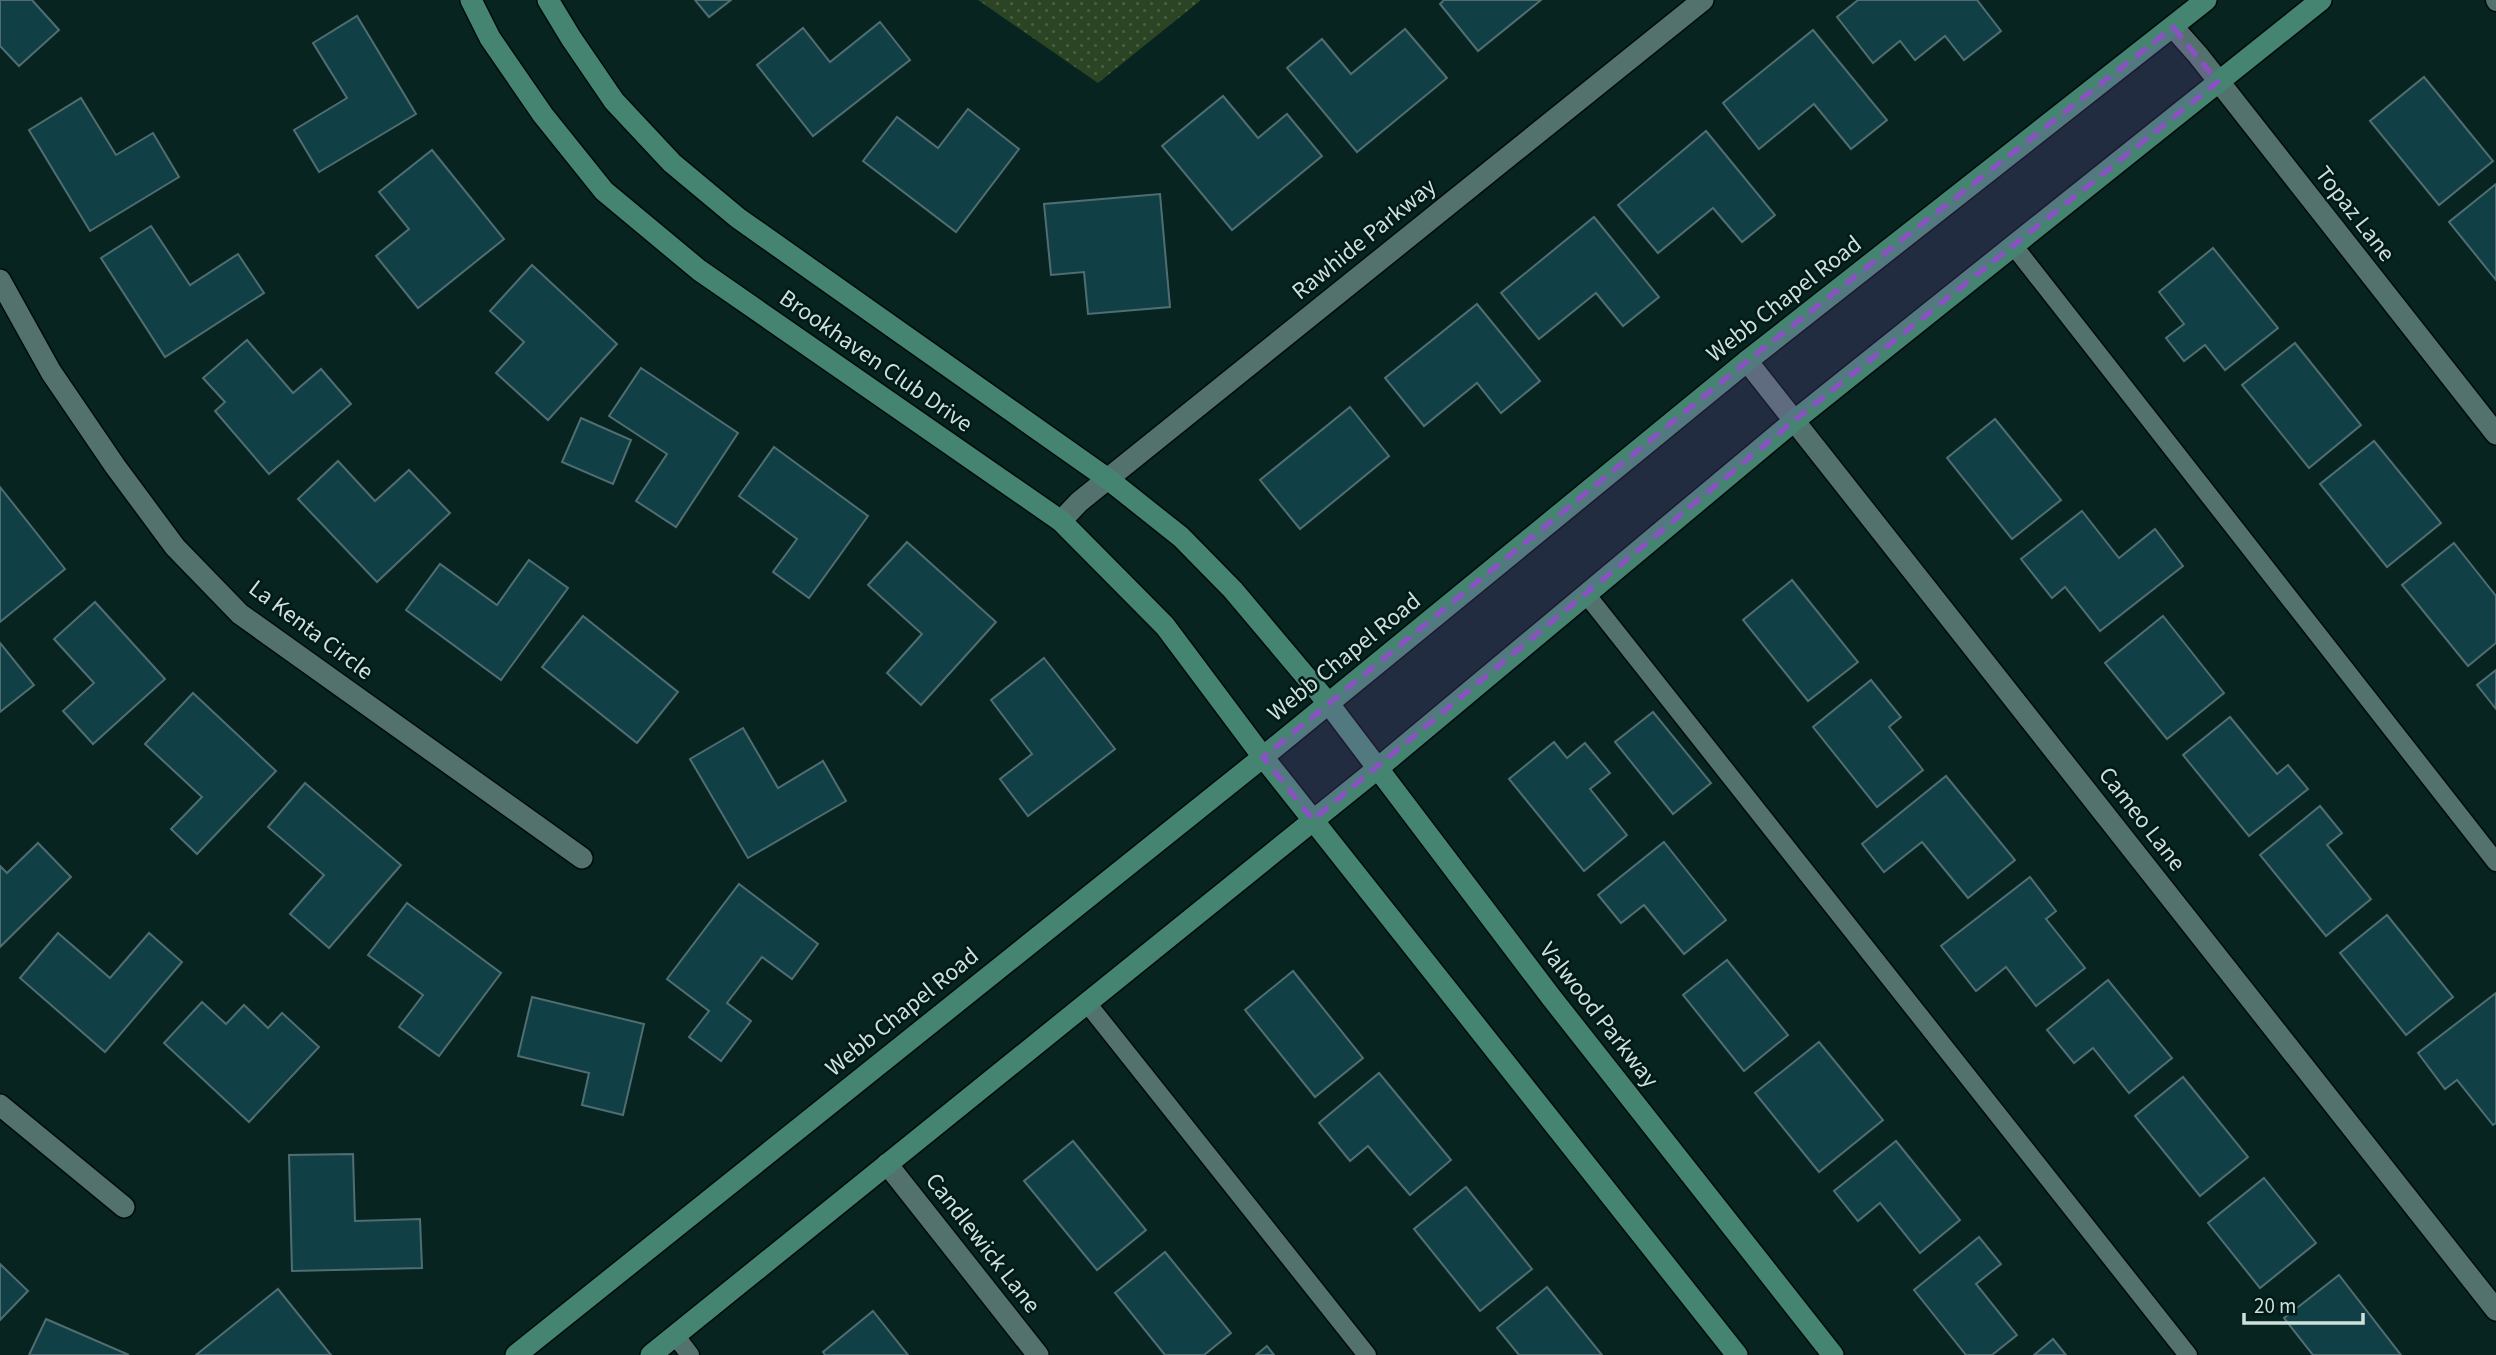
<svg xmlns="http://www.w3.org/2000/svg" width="2496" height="1355" viewBox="0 0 2496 1355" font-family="'Source Sans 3',sans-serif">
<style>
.grass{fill:url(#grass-dots)}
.building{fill:#104046;stroke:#506e72;stroke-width:2}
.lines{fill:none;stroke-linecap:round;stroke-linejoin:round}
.lane-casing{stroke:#000c0a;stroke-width:21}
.street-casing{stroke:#000c0a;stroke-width:24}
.secondary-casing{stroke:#000c0a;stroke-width:24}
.lane{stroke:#54726d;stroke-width:18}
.street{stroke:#54726d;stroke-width:21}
.secondary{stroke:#458470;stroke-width:21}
.marked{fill:#8c50c5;fill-opacity:0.2;stroke:#8c50c5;stroke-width:5;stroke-dasharray:14 9;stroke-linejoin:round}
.labels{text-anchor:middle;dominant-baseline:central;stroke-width:5;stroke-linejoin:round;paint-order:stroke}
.street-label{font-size:24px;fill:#cfdfdc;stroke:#001a17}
</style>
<defs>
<pattern id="grass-dots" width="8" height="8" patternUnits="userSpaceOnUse" patternTransform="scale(1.75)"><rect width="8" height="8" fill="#2b4423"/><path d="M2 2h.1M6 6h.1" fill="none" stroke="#495f42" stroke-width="1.8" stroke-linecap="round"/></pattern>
</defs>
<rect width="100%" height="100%" fill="#072420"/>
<!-- grass -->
<path class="grass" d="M978,0H1201L1098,83Z"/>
<!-- building -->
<g class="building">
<path d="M0,0H32L59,30L19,66L0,46Z"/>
<path d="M695,0H731L709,17Z"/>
<path d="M1444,0H1541L1478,51L1440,4Z"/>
<path d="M1858,0H1977L2001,31L1964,60L1945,36L1915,60L1900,41L1873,63L1837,17Z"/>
<path d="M357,16L416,114L319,172L294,130L347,98L313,43Z"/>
<path d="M880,22L910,60L813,136L757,65L803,28L830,62Z"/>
<path d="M1405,29L1447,78L1357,152L1287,68L1322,39L1351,74Z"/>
<path d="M1813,30L1887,120L1851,149L1814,104L1759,149L1723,103Z"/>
<path d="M2424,77L2493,161L2439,205L2370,121Z"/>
<path d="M1223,96L1258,138L1287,114L1322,156L1232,230L1162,146Z"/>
<path d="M81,98L116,155L153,133L179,177L90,231L29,130Z"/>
<path d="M968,109L1019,149L956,232L863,161L897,117L938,148Z"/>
<path d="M1706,131L1775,215L1742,242L1713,208L1658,253L1618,205Z"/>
<path d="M432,150L504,239L418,308L376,256L409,229L379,192Z"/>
<path d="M2496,184V280L2449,222Z"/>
<path d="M1160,194L1170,307L1088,314L1084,272L1051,275L1044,204Z"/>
<path d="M1594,217L1659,297L1623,326L1596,293L1539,339L1501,293Z"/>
<path d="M151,226L190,285L238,254L264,293L165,357L101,258Z"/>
<path d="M2213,248L2278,328L2225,370L2205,345L2184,361L2166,338L2184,324L2159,292Z"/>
<path d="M532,265L617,344L548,420L496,373L524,342L490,311Z"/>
<path d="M1477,304L1540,381L1501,413L1477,383L1424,426L1385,378Z"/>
<path d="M247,340L293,393L321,369L351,404L269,474L215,411L225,402L203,378Z"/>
<path d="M2295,343L2361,425L2309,468L2242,385Z"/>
<path d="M641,368L738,433L676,527L636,501L667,454L609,416Z"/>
<path d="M1350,407L1389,456L1300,529L1260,480Z"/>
<path d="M581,418L631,440L613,484L562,462Z"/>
<path d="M1995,419L2061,500L2012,539L1947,458Z"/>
<path d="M2374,441L2441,523L2387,567L2320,484Z"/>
<path d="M774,447L868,516L809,598L773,572L797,539L739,496Z"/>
<path d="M338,461L375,501L409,470L450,513L377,582L298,499Z"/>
<path d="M0,487L65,569L0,622Z"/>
<path d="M2082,511L2119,558L2155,529L2183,566L2100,631L2065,587L2052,598L2021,559Z"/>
<path d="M907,542L996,622L921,705L887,673L922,634L868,585Z"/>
<path d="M2454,543L2496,596V643L2468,666L2402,585Z"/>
<path d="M529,560L568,588L501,680L406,610L440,564L497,605Z"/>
<path d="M1792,580L1858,662L1808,701L1743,620Z"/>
<path d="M95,602L165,679L93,744L63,711L94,683L54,639Z"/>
<path d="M583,616L678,692L637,743L542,667Z"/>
<path d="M2163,616L2224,693L2167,739L2105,663Z"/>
<path d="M0,643L34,685L0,712Z"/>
<path d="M1044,658L1115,749L1028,816L1000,779L1032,754L991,700Z"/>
<path d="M2496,670V709L2477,685Z"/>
<path d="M1871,680L1901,717L1889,727L1923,770L1877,807L1813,727Z"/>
<path d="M193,693L276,771L197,854L171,829L202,797L145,744Z"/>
<path d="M1653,712L1711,783L1673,814L1615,742Z"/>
<path d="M2230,717L2277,774L2288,765L2308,789L2249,836L2183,755Z"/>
<path d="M743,728L778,788L823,761L846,801L748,858L690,759Z"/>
<path d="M1554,742L1567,758L1585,743L1610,773L1590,789L1627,835L1584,871L1509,779Z"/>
<path d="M1946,776L2015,860L1968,898L1922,842L1884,872L1862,844Z"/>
<path d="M305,783L401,865L329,948L290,914L324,875L268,827Z"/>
<path d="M2320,806L2342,833L2327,845L2371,899L2326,936L2260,855Z"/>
<path d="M1664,842L1726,920L1684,954L1644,905L1621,923L1598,895Z"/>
<path d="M38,843L71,877L0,947V866L7,873Z"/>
<path d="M2030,877L2056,911L2046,919L2085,968L2036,1006L2006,967L1976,991L1941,946Z"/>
<path d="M739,884L818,944L792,979L762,957L727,1003L751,1021L721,1061L689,1037L709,1011L667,979Z"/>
<path d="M407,903L501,973L439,1056L399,1027L423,995L368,955Z"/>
<path d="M2387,915L2453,997L2406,1035L2340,953Z"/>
<path d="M58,933L110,978L149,933L182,962L105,1052L20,978Z"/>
<path d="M1727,960L1788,1035L1744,1071L1683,995Z"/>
<path d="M1293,971L1363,1058L1315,1097L1245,1010Z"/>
<path d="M2108,980L2172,1058L2129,1093L2093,1048L2074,1063L2047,1030Z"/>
<path d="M2496,993V1123L2493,1125L2457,1080L2445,1089L2418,1053Z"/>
<path d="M532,997L644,1024L623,1115L582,1105L589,1073L518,1056Z"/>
<path d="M202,1002L226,1024L244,1005L268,1028L282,1013L319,1047L249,1122L164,1043Z"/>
<path d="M1819,1042L1883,1120L1819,1172L1755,1093Z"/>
<path d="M1379,1073L1451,1160L1410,1195L1368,1146L1350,1161L1319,1123Z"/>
<path d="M2183,1077L2248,1157L2200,1196L2135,1116Z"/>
<path d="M1073,1141L1146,1230L1097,1270L1024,1181Z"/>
<path d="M1896,1141L1960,1220L1920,1253L1880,1203L1858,1221L1834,1191Z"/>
<path d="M353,1154L355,1221L420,1219L422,1268L292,1271L289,1155Z"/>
<path d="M2264,1178L2316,1243L2260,1288L2208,1223Z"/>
<path d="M1466,1187L1532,1269L1480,1311L1414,1229Z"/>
<path d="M1979,1237L2001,1264L1976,1284L2017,1335L1992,1355H1966L1914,1290Z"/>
<path d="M1165,1252L1231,1333L1204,1355H1165L1115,1293Z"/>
<path d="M0,1264L28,1291L0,1320Z"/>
<path d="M2339,1275L2401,1355H2313L2284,1318Z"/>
<path d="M1547,1287L1602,1355H1519L1497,1328Z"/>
<path d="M278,1289L331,1355H196Z"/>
<path d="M873,1311L908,1355H825L823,1352Z"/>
<path d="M46,1319L129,1355H29Z"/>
<path d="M2053,1339L2066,1355H2034Z"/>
<path d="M1267,1346L1274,1355H1256Z"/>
</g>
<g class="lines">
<defs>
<g id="lane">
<path d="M2495,0L2496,2"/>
<path d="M2013,245L2496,862"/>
<path d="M1586,594L2188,1355"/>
<path d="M1087,1003L1367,1355"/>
<path d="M675,1335L690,1355"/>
</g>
<g id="street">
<path d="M2173,27L2198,55L2496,434"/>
<path d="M0,280L51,372L115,466L175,547L240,614L582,858"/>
<path d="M1747,361L2496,1310"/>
<path d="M1061,521L1079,502L1703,0"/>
<path d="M0,1105L124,1207"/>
<path d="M887,1164L1038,1355"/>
</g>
<g id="secondary">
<path d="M471,0L490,38L543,115L604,191L699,270L1061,521L1165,626L1263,757L1737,1355"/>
<path d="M548,0L571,38L614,101L672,163L738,218L1108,479L1181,537L1233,590L1329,704L1551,997L1833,1355"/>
<path d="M516,1355L1263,757L1747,361L2206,0"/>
<path d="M651,1355L1377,769L1794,421L2321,0"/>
</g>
</defs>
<!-- lane casing -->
<use href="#lane" class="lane-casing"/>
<!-- street casing -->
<use href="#street" class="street-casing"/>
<!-- secondary casing -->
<use href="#secondary" class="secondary-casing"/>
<!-- lane -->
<use href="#lane" class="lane"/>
<!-- street -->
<use href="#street" class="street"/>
<!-- secondary -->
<use href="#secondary" class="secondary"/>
</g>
<!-- marked area -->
<path class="marked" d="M2173,27L2218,82L1794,421L1313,820L1263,757L1747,361Z"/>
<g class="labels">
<!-- street labels -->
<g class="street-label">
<text transform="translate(2355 214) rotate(52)">Topaz Lane</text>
<text transform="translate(1364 239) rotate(-39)">Rawhide Parkway</text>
<text transform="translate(1784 299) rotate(-38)">Webb Chapel Road</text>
<text transform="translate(876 361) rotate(35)">Brookhaven Club Drive</text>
<text transform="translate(311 630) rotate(37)">La Kenta Circle</text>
<text transform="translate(1344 657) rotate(-39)">Webb Chapel Road</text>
<text transform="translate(2142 819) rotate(52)">Cameo Lane</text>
<text transform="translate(902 1012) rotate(-39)">Webb Chapel Road</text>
<text transform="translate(1599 1015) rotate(52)">Valwood Parkway</text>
<text transform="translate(983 1243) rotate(52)">Candlewick Lane</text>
</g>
</g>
<!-- scale -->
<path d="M2244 1313v10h119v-10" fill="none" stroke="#cfdfdc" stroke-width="3.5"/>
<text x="2254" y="1313" font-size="21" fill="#cfdfdc" stroke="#001a17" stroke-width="5" paint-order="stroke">20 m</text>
</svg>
